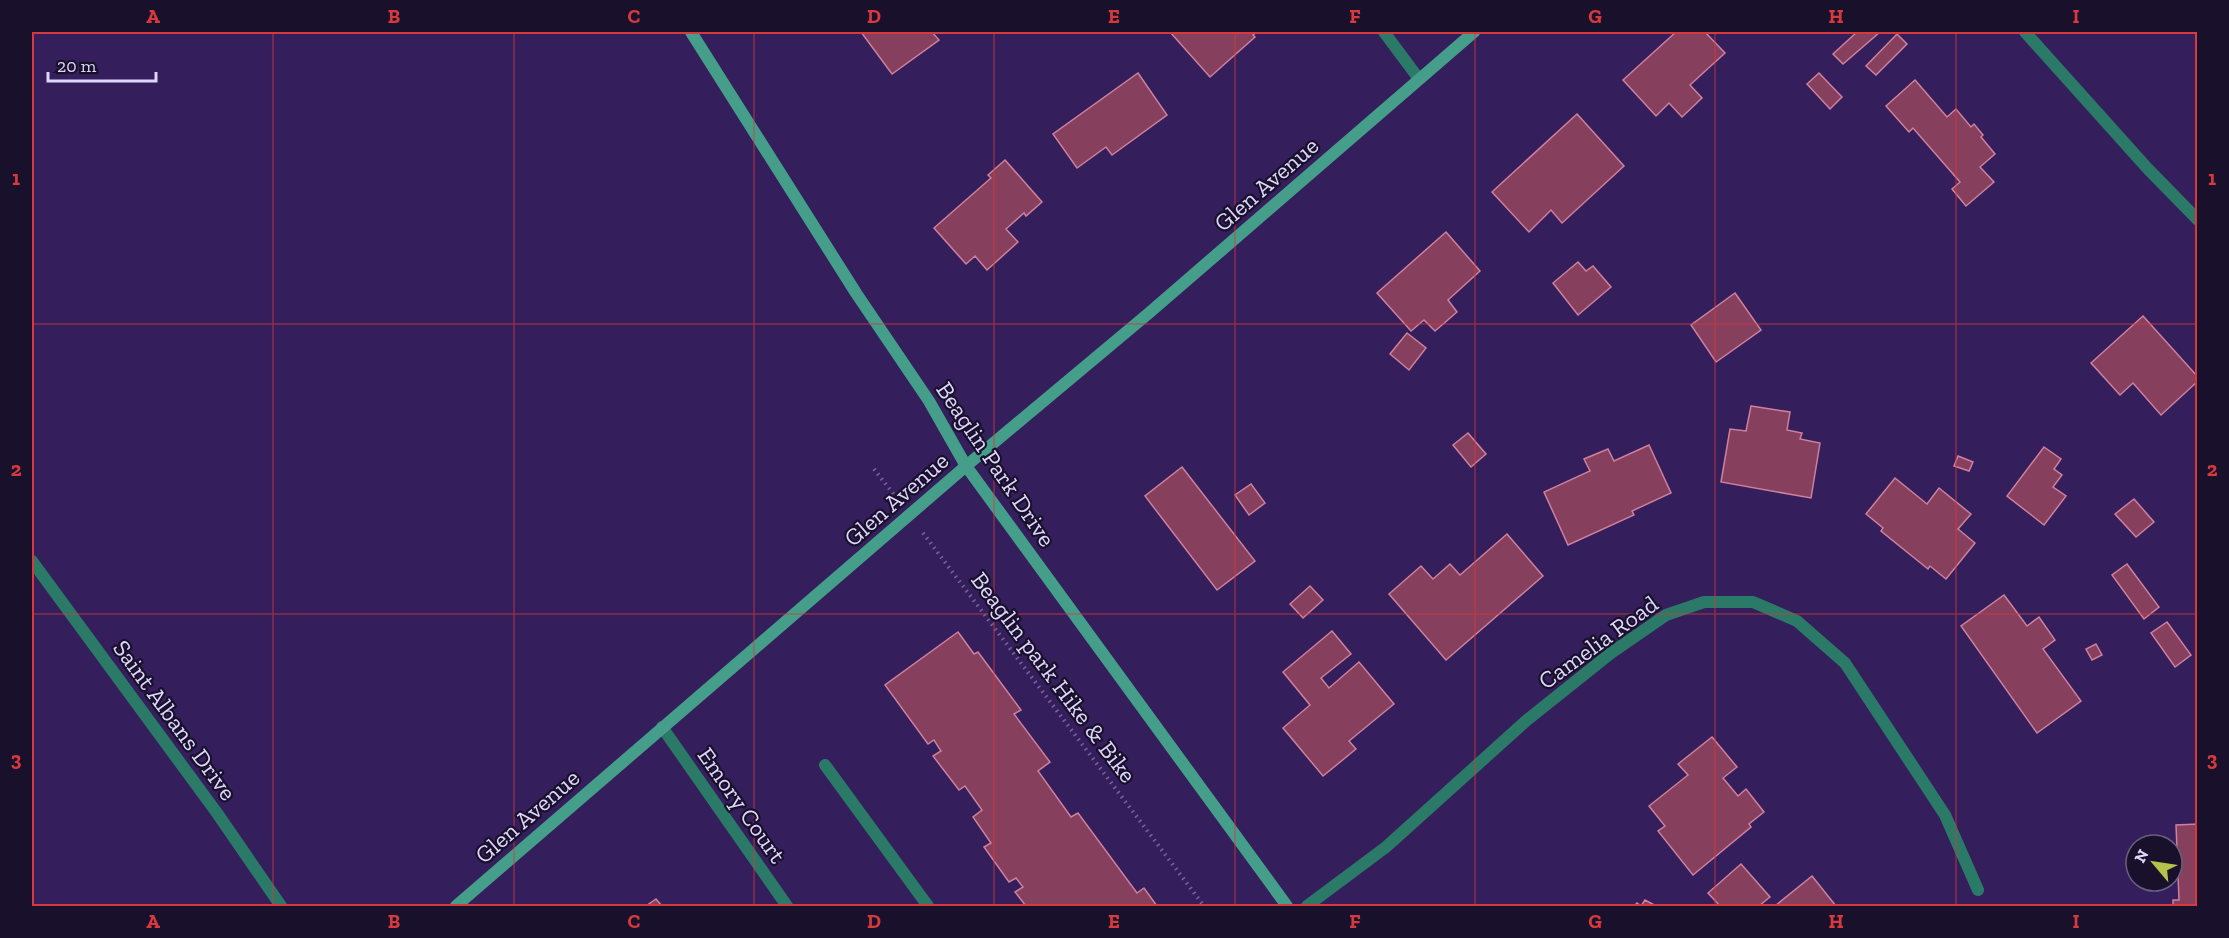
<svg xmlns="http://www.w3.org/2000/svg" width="2229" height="938" viewBox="0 0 2229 938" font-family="'Zilla Slab',serif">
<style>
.building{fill:#863f5d;stroke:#ce809e;stroke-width:1.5}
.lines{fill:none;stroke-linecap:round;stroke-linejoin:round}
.path{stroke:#766699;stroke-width:4;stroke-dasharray:1.5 4.5;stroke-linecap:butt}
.lane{stroke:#2b7a68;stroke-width:12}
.street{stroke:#2b7a68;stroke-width:12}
.secondary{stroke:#449e89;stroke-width:12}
.grid{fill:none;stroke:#d7393d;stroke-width:1.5;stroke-opacity:0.55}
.labels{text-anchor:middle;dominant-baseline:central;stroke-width:4.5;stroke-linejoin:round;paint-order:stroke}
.street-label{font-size:24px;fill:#ded6fb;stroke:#19112b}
.neatline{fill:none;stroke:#d7393d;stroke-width:2}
.grid-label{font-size:20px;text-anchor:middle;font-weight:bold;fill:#d7393d}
</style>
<rect width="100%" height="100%" fill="#341f5c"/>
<!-- building -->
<g class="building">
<path d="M861,32H932L939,40L892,74Z"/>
<path d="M1170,32H1257L1253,35L1255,37L1210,77Z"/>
<path d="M1676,32H1705L1725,53L1690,85L1702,98L1682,117L1669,103L1656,116L1623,80Z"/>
<path d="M1857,32H1880L1843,64L1833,54Z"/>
<path d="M1897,34L1907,44L1876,75L1866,66Z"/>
<path d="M1138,73L1167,115L1112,155L1106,147L1077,168L1053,134Z"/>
<path d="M1819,73L1842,97L1830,109L1807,84Z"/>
<path d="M1915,80L1947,117L1956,109L1971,127L1974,124L1983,135L1981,137L1995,154L1980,167L1994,182L1966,206L1952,189L1960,182L1913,128L1909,132L1886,106Z"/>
<path d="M1577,114L1624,166L1562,223L1551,210L1529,232L1492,192Z"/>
<path d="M1005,160L1042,202L1026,216L1024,213L1006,229L1018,242L987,270L975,256L966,264L934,228L991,178L988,175Z"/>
<path d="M1446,232L1480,271L1448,300L1457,312L1435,331L1424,320L1411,331L1377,293Z"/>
<path d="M1578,262L1586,271L1593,266L1611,287L1578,315L1553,283Z"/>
<path d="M1735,293L1761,330L1716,362L1691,325Z"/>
<path d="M2143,316L2198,377V381L2161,415L2133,383L2120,395L2091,363Z"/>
<path d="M1407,333L1426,348L1409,370L1390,354Z"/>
<path d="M1751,406L1790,412L1787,430L1802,433L1800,439L1820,443L1811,498L1721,482L1730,429L1746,431Z"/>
<path d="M1468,433L1486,454L1471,467L1453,445Z"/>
<path d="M1649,445L1671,493L1632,511L1634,515L1568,545L1544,492L1590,471L1584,459L1608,449L1614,461Z"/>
<path d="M2044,447L2061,459L2054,469L2062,475L2053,487L2066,496L2044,525L2007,496Z"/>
<path d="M1958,456L1973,462L1969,471L1954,466Z"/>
<path d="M1182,467L1255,561L1217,590L1145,496Z"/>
<path d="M1895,478L1927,504L1939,488L1971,514L1958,529L1975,543L1946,579L1930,566L1928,569L1881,531L1883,528L1866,514Z"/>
<path d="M1251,484L1265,503L1249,515L1235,495Z"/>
<path d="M2134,499L2154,522L2136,537L2115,514Z"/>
<path d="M1507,534L1543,576L1446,660L1389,594L1421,566L1433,579L1450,564L1460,575Z"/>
<path d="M2127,564L2159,607L2144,619L2112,575Z"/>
<path d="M1310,586L1323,600L1303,618L1290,604Z"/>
<path d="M2004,595L2027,626L2039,617L2055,640L2043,649L2081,701L2037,733L1961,626Z"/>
<path d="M2167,622L2191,655L2175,667L2151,633Z"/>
<path d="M1332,631L1351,654L1321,678L1329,688L1359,662L1394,704L1349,741L1356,749L1323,776L1283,728L1310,705L1283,672Z"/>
<path d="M958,632L974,654L978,652L1021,710L1014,714L1050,762L1038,771L1071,817L1078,813L1137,893L1144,888L1157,906H1026L1015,892L1023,887L1016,878L1009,882L984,847L991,843L973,817L982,810L965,786L959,790L933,756L941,751L934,740L928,744L885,685Z"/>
<path d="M2096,644L2102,655L2092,660L2086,649Z"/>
<path d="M1712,737L1737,767L1723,778L1738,796L1746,789L1764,812L1749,824L1751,827L1693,875L1658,831L1665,826L1649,806L1688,775L1678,764Z"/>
<path d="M2198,824V906H2173V900H2179L2176,825Z"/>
<path d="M1741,864L1770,897L1759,906H1720L1708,893Z"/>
<path d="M1812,876L1836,906H1775Z"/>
<path d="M656,899L662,906H646Z"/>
<path d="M1645,900L1656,906H1634L1637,903L1641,906Z"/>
</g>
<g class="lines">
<!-- path -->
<g class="path">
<path d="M874,469L895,496"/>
<path d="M923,533L1204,906"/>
</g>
<!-- lane -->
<path class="lane" d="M825,765L928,906"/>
<!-- street -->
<g class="street">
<path d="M1384,32L1419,79"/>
<path d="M2025,32L2148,169L2198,220"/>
<path d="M32,561L217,813L281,906"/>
<path d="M662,727L787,906"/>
<path d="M1307,906L1386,847L1527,720L1611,653L1666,615L1704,602H1753L1797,621L1845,663L1945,815L1978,890"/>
</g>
<!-- secondary -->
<g class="secondary">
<path d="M691,32L856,293L929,401L966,466L1287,906"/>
<path d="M456,906L966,466L1149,313L1474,32"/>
</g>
</g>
<!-- grid -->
<path class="grid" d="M273,32V906M514,32V906M754,32V906M994,32V906M1235,32V906M1475,32V906M1715,32V906M1956,32V906M32,324H2198M32,614H2198"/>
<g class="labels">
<!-- street labels -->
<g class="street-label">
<text transform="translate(1266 184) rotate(-41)">Glen Avenue</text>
<text transform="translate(996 464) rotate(56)">Beaglin Park Drive</text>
<text transform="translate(896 499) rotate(-41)">Glen Avenue</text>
<text transform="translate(1598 642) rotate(-36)">Camelia Road</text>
<text transform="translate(1054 677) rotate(53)">Beaglin park Hike &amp; Bike</text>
<text transform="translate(175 720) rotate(54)">Saint Albans Drive</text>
<text transform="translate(742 805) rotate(55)">Emory Court</text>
<text transform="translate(527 816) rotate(-41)">Glen Avenue</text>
</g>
</g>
<!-- border -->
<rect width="2229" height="938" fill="none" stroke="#19112b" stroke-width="66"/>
<!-- north arrow -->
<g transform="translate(2154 863) rotate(299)"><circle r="28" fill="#19112b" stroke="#68607e" stroke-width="1.5"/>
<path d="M0-4.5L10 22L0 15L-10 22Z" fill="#b4c24a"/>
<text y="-9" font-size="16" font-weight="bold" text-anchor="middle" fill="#ded6fb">N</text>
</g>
<!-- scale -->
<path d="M48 72v9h108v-9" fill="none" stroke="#ded6fb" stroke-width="3"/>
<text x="57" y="72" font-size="18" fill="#ded6fb" stroke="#19112b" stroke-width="4.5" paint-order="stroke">20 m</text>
<rect x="33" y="33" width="2163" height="872" class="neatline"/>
<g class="grid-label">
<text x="153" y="23">A</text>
<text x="394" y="23">B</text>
<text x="634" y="23">C</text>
<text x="874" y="23">D</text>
<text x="1114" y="23">E</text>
<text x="1355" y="23">F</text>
<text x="1595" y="23">G</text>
<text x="1836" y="23">H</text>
<text x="2076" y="23">I</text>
<text x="16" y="185">1</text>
<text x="2212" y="185">1</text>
<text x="16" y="476">2</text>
<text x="2212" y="476">2</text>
<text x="16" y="766">3</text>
<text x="2212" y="766">3</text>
<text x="153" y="928">A</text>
<text x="394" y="928">B</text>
<text x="634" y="928">C</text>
<text x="874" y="928">D</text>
<text x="1114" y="928">E</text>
<text x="1355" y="928">F</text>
<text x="1595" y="928">G</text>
<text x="1836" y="928">H</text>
<text x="2076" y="928">I</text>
</g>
</svg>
